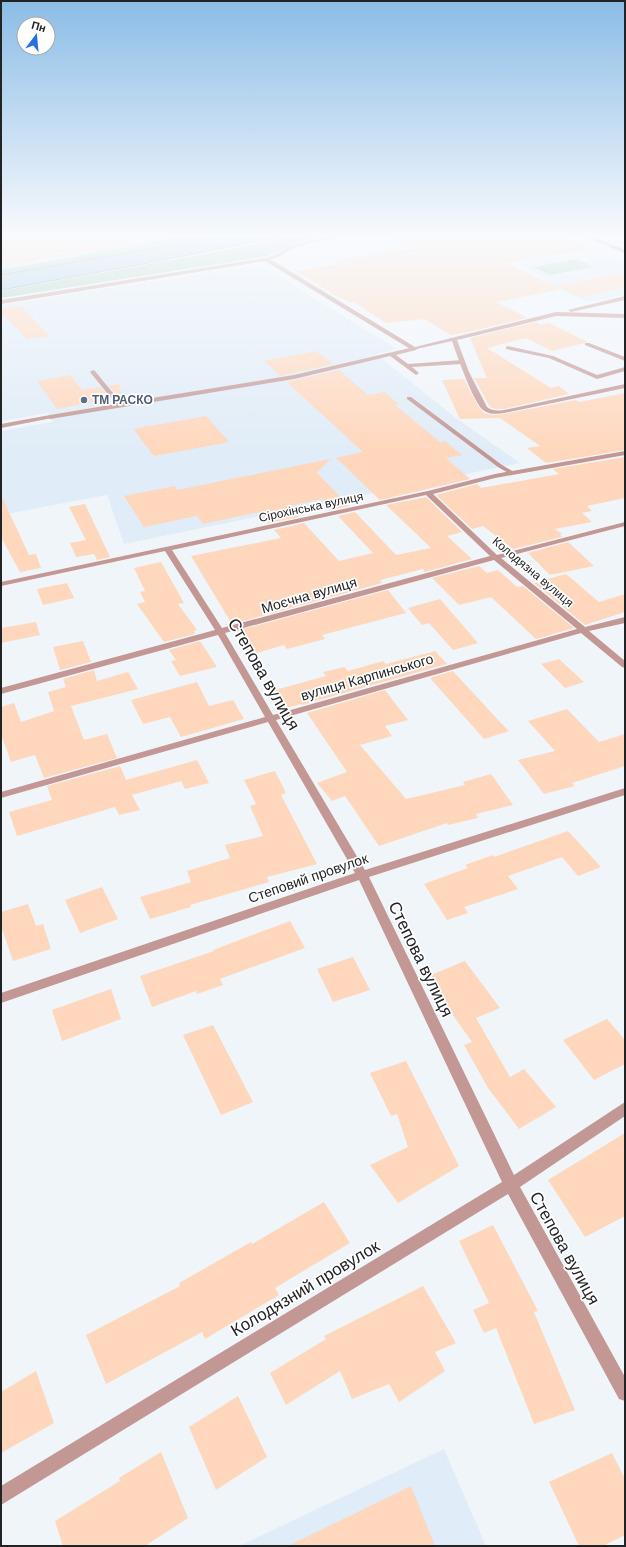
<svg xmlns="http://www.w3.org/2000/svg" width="626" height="1547" viewBox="0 0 626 1547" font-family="'DM Sans',sans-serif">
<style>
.built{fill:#e0ecf7}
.green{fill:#a6ccb8}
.forest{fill:#a2cfb8}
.water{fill:#9fc7e2;stroke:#7a96a9}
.building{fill:#ffd7bc}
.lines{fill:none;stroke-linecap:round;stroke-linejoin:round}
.service{fill:#c39794;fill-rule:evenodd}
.minor{fill:#c39794;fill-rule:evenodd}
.primary{fill:#924946;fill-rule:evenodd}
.tram{stroke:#606265;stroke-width:1}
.service-dot{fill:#5c6f8a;stroke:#fff;stroke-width:1.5}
.labels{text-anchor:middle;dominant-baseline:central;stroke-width:3.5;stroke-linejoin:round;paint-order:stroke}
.far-service-label{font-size:12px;font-weight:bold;fill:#4e5e75;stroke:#fff;text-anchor:start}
.far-street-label{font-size:12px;fill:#222325;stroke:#fff}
.street-label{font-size:14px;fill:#222325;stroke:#fff}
.near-street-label{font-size:17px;fill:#222325;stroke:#fff}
</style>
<rect width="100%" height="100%" fill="#f0f5fa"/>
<!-- built -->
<g class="built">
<path d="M1,237H165L167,238L144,244L1,270Z"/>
<path d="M608,254L625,263V295L587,302L550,285L541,277L520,263L546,258Z"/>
<path d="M260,265L397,349L376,354L456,418L520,463L124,544L107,495L1,515V431L53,422L48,413L1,421V305Z"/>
<path d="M444,1449L486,1546H239Z"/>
</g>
<!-- green -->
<path class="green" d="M577,259L594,267L550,275L533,267Z"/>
<!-- forest -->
<g class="forest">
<path d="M172,237H215L1,275V270L144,244Z"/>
<path d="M286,237H316L297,242L268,256L1,298V291L243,247Z"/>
</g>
<!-- water -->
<path class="water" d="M218,237H278L153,262L1,290V275Z"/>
<!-- building -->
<g class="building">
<path d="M1,237H128V245L1,266Z"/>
<path d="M388,237H568L591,249L506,263L561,289L497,302L527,318L468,332L451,335L424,319L386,323L354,302L351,303L338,296H336L296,271L339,264L335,261L412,248Z"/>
<path d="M625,272V288L580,297L556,286Z"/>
<path d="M21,306L49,336L27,339L1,312V309Z"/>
<path d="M536,322L541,325L549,323L588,342L552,351L526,338L487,348L551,388L559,386L569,394L504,409H495L490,407L474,378H487L470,338Z"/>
<path d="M316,351L333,364L280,376L264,361Z"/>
<path d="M339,370L368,395L384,392L399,404L395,405L440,442L445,441L462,455L446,458L470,479L380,500L336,458L363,452L287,382Z"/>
<path d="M70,375L82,390L100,387L110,399L57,409L37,381Z"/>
<path d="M464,379L478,406L484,413L493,415L504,414L576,400L579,402L625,393V450L546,463L527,448L540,446L500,418L460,419L442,380Z"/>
<path d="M119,384L122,397L119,398L109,386Z"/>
<path d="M206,416L229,442L154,456L133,429Z"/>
<path d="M625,457V498L587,506L592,511L582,513L592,522L555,529L562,534L560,535L562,537L513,549L483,526L472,529L436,495L477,484L481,488L559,474L553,469Z"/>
<path d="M330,459L317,473L349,506L332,510L322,499L289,506L299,517L268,523L259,512L203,524L197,516L144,527L124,496L175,486L177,490Z"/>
<path d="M1,495L29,555L36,554L41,568L20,572L1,537Z"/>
<path d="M426,497L462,532L447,536L472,559L425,572L423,569L380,580L382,583L232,624L191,556L281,538L274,530L304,523L339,561L373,553L338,516L355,512L396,555L431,548L386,505Z"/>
<path d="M85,504L110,557L97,560L94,554L76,557L70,543L86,540L69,507Z"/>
<path d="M568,542L594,566L550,575L528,553Z"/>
<path d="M161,562L184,603L178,604L197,630L194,631L195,634L164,642L137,604L145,602L140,592L145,591L134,568Z"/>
<path d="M479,566L487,573L498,570L517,587L523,586L574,628L536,639L491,597L459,605L432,578Z"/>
<path d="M566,574L599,602L625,594V612L585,625L534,583Z"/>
<path d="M67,583L74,598L43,605L37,589Z"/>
<path d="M388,590L406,613L322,635L325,639L287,649L284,645L250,655L236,631Z"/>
<path d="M440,599L478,643L453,650L429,623L422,625L408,608Z"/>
<path d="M36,622L40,635L1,643V628Z"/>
<path d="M83,641L91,662L60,670L53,647Z"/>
<path d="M200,641L217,667L180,676L171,661L176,660L169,650Z"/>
<path d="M435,651L447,664L301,705V704L279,710L268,692L326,676L323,672L344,667L348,671L383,661L386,664Z"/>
<path d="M559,659L584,682L565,688L541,664Z"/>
<path d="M94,670L97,681L128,672L138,689L71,706L84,740L107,734L117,758L44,778L35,755L11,762L1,734V707L14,703L21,722L54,711L48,692L66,687L63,679Z"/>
<path d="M453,671L498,720L509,731L484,739L430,678Z"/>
<path d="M197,682L209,706L233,700L244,719L181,737L170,717L143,724L131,700Z"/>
<path d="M385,690L408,720L385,726L392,736L360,745L406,799L465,785L463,782L491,774L513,805L476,814L478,818L448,825L447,823L379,846L345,796L332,801L317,783L347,772L307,713Z"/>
<path d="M567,709L599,742L625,734V766L572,783L575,786L544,794L518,760L555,751L528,721Z"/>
<path d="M197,760L209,783L185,789L181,781L132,795L140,810L119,815L115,807L17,836L9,812L52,800L47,786L120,766L126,780Z"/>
<path d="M275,771L286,793L281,795L317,864L267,877L269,882L190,905L191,907L150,919L140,897L191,882L187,871L230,858L225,845L263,836L250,806L256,804L244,780Z"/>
<path d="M568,831L601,867L578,876L562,857L508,876L518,889L464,907L468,913L447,920L424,884L468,868L465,865L493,855L494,857Z"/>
<path d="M102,887L118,919L80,933L65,900Z"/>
<path d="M28,904L36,926L43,924L51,949L13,961L1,926V912Z"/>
<path d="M290,921L305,948L220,979L223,985L197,994L196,991L152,1007L140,976L214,951L213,950Z"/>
<path d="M353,957L370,990L333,1002L317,969Z"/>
<path d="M465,961L500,1008L476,1018L510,1077L524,1069L556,1107L519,1129L488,1088L464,1045L472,1042L426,977Z"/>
<path d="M111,989L121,1019L62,1041L52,1010Z"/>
<path d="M607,1019L625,1040V1064L594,1080L563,1040Z"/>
<path d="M213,1025L253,1102L221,1115L183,1035Z"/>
<path d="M406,1061L459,1166L398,1203L370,1165L408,1147L397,1114L391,1116L370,1073Z"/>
<path d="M625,1133V1216L585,1237L548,1180Z"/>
<path d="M324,1202L350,1243L275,1288L279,1295L205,1339L202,1332L106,1384L86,1335L180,1286L179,1283L251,1242L252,1244Z"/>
<path d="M493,1225L538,1311L534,1312L575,1410L534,1424L496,1328L484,1333L473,1310L489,1303L459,1241Z"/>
<path d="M423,1286L456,1343L435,1352L445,1371L399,1402L389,1384L352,1399L340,1371L286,1405L270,1373L326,1339L324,1336Z"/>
<path d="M36,1371L54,1423L1,1453V1392Z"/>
<path d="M238,1396L267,1457L216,1490L189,1427Z"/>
<path d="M161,1452L188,1518L145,1546H63L55,1521L120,1481L119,1478Z"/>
<path d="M612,1453L625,1479V1535L603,1546H579L549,1482Z"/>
<path d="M411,1486L435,1546H288Z"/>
</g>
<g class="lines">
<!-- service -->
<g class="service">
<path d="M585,343H589L625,357V361L585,345Z"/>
<path d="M508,346L553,356L597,375L625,367V371L597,379L549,358L506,349V347Z"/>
<path d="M414,347L417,349L416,350L396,355L408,364L462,360L465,362L462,364L412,367L419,373L416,375L390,356L294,379L50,419L47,417L50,415L116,404L90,372L93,370L95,371L121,403L294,375Z"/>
<path d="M407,397H411L502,465L514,472V474H510L498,467L407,399Z"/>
</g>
<!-- minor -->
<g class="minor">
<path d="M329,237H335L296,247L276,258L270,259L415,347L556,312L625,314V318L556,316L457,340L469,372L487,407C492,411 497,411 504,410L625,384V388L504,413C497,414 489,415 483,410C473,402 457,355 452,341L412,350L265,261L1,304V300L266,258L272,256L292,245Z"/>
<path d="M625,296V300L571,312L568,310Z"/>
<path d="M50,415L53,417L52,418L1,428V424Z"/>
<path d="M625,451V455L495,478L433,494L497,555L625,522V526L501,558L585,627L625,617V623L589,631L625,661V668L622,667L581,633L276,720L365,870L625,788V795L369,877L514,1175L625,1102V1116L520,1187L625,1377V1401L619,1399L508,1194L1,1505V1486L502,1182L359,880L1,1003V993L355,873L268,722L1,798V792L265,717L218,635L1,694V688L215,630L165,551L1,586V582L428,491L495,474ZM426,495L490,556L222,628L172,550ZM494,560L577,629L273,715L225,633Z"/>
</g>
<!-- primary -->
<path class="primary" d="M588,237H593L625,250V253Z"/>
<!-- tram -->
<path class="tram" d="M588,237L625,253"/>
</g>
<!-- sky -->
<linearGradient id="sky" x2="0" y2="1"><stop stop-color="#8bbce6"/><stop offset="0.52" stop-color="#f8fafd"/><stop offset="1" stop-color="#f8fafd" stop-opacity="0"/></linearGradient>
<rect width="626" height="453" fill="url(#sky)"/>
<!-- markers -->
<circle class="service-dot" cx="84" cy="400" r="4"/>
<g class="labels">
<!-- far-service labels -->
<g class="far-service-label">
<text x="92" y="400">ТМ РАСКО</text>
</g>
<!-- far-street labels -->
<g class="far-street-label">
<text transform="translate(311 507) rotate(-12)">Сірохінська вулиця</text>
<text transform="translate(533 572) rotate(40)">Колодязна вулиця</text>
</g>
<!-- street labels -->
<g class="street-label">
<text transform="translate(309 595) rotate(-16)">Моєчна вулиця</text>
<text transform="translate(367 677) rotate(-16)">вулиця Карпинського</text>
<text transform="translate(308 878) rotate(-19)">Степовий провулок</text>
</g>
<!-- near-street labels -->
<g class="near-street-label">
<text transform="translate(264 674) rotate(60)">Степова вулиця</text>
<text transform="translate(421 959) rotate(64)">Степова вулиця</text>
<text transform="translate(565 1248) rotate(61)">Степова вулиця</text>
<text transform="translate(305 1288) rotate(-31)">Колодязний провулок</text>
</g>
</g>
<!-- border -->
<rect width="626" height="1547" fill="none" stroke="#222325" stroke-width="4"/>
<!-- north arrow -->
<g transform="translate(36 36) rotate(16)"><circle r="19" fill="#ffffff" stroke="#a7a7a8"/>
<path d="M0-3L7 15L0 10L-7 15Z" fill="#2772de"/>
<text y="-6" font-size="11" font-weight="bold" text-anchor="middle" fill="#222325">Пн</text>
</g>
</svg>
